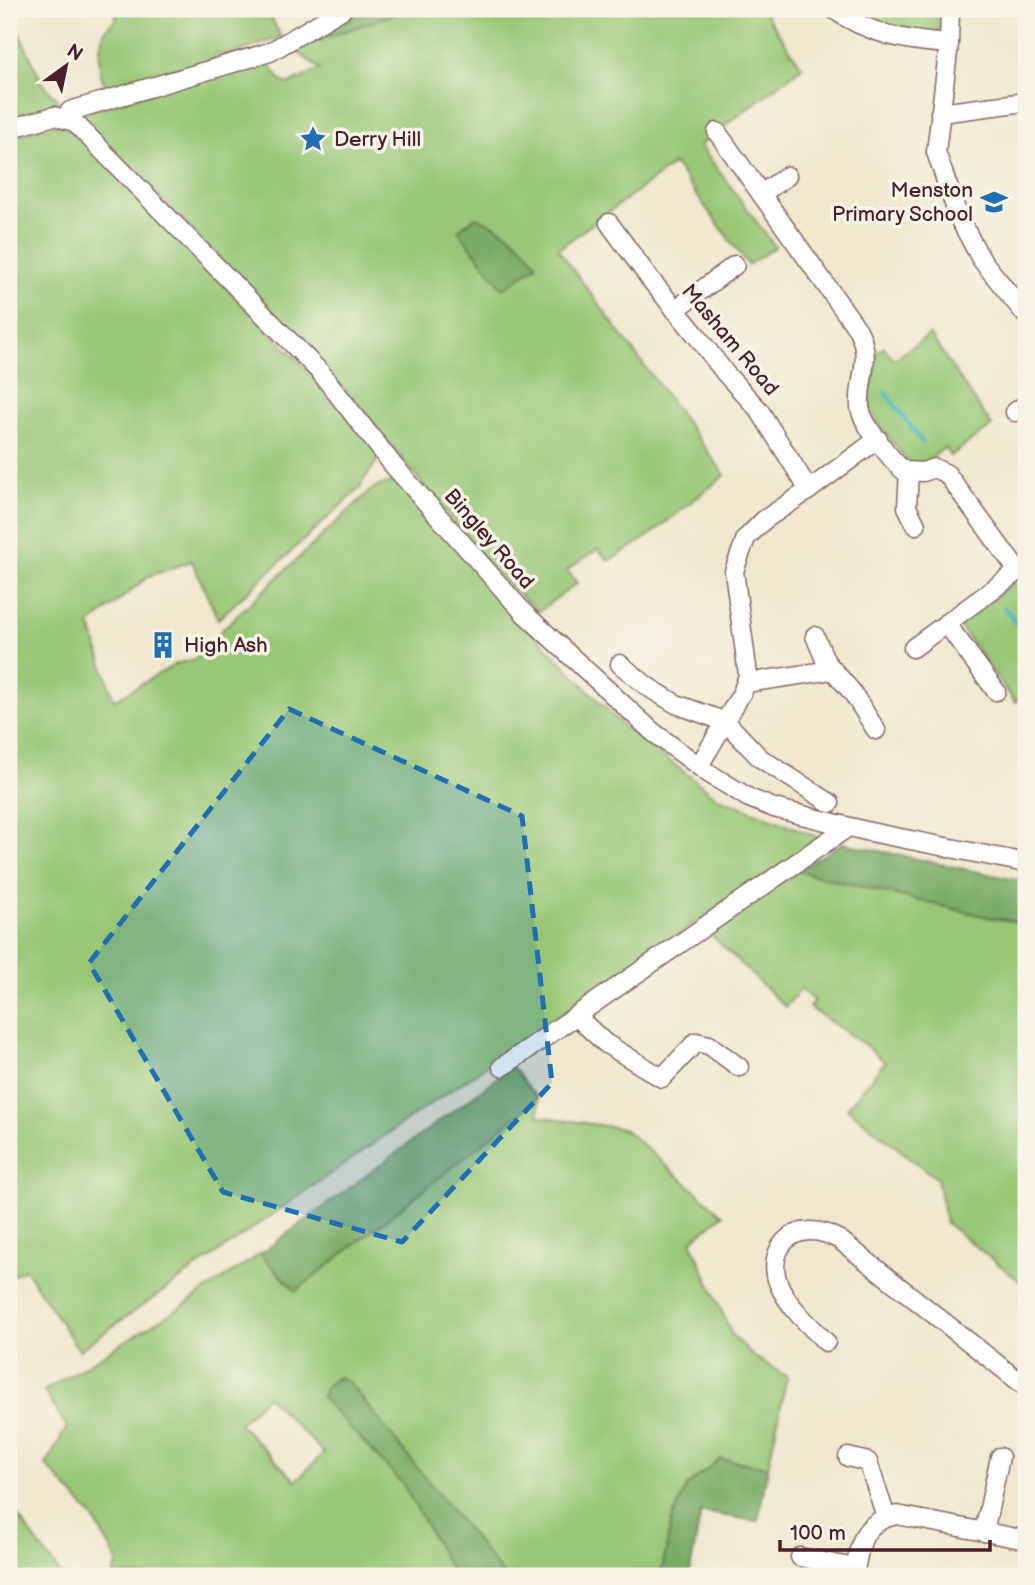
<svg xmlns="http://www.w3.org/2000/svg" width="1035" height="1585" viewBox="0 0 1035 1585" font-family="'Balsamiq Sans',sans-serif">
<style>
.green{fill:#99c775;stroke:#727350;stroke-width:2;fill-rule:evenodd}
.forest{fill:#7aac66;stroke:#626648;stroke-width:2}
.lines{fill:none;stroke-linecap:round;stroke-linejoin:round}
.stream{stroke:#46b6bc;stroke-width:4.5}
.minor-casing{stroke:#846564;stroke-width:21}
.minor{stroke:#fff;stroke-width:18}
.marked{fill:#1f6fb2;fill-opacity:0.2;stroke:#1f6fb2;stroke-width:5;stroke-dasharray:14 9;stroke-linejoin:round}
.labels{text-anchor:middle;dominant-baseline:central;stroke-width:7;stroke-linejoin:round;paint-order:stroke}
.poi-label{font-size:21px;fill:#4a1f2b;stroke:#f7f3e8;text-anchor:start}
.street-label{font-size:21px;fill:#4a1f2b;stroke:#f7f3e8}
</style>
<rect width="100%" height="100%" fill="#f7f3e8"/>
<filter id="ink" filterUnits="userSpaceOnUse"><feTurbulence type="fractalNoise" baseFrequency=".0143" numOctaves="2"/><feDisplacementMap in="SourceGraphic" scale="14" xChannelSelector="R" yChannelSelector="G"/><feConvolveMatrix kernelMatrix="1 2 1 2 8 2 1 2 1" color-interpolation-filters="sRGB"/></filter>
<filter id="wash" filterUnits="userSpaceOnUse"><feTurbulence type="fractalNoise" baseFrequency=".00686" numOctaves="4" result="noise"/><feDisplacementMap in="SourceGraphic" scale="28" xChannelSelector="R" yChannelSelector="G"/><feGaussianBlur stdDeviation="1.57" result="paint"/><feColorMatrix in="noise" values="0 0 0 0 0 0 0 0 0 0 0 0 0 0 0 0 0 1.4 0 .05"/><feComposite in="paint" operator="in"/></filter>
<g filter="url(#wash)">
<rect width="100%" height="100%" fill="#efe7ce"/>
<!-- green -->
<g class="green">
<path d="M119,9H267L281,37L227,56L217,53L213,61L115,90C95,88 98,44 105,31C108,26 112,23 117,19L115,16L121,12Z"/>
<path d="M409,9H762L802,67L700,145L775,247L748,265L674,164L558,249L725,475L649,536L609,561L598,549L567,570L577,583L538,612L491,568L351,396L128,164L82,120L80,114L263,57L282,82L290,84L320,69L294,49Z"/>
<path d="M858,9H944L943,26L934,35C906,35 880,23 855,11Z"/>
<path d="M9,17L19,33L42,82L60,103L9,118Z"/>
<path d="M60,125L71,128L337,400L382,454L361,484L362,486L218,619L192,561L149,576L90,624L114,700L176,664L195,659L225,627L370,491L376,487L399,480L516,615L621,724L717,797L820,838L400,1125L79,1350L25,1269L9,1278V138L43,127Z"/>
<path d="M930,335L992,426L950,456L945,447L923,464L908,462C898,448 870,418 869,402C868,386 878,372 876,353L884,347L894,359Z"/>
<path d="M1016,581L1026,595V694L1015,702L958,624Z"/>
<path d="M797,871L992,918L1026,923V1286L946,1223L937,1179L847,1108L885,1062L865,1045L809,1007L814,1001L801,989L785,1007L707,931Z"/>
<path d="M538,1099L539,1116L624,1129L723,1215L691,1241L732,1335L752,1355L787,1377L768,1467L720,1459L672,1519L661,1576H504L416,1466L453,1575L450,1576H113L118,1562L93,1517L46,1465L67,1427L44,1391L184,1305L260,1254L296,1291ZM267,1396L324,1453L296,1481L239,1424Z"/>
<path d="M9,1504L62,1576H9Z"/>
</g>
<!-- forest -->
<g class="forest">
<path d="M358,9H409L294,49Z"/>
<path d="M476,217C502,228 522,240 537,265L503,289L458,230Z"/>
<path d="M842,843L1026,882V923L992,918L797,871Z"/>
<path d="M512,1067L538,1099L296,1291L260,1254Z"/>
<path d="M338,1377L348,1381L504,1576H450L453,1574L403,1484L322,1398L325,1387Z"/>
<path d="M720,1459L768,1467L758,1521L701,1512L689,1576H661L672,1519L687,1486Z"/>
</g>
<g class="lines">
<!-- stream -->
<g class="stream">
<path d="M885,392L923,443"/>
<path d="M1004,607L1026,636"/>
</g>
</g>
</g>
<g filter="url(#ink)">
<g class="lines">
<defs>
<g id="minor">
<path d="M833,9C868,34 906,41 949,44"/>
<path d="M950,9L949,44L936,152L959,218L981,259L1026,315"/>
<path d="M940,113L1026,102"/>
<path d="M66,118L70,111L270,52L343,9"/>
<path d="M9,129L54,116L74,122L321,373L393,465L525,614L653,732L708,773L749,798L774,808L870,832L1026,863"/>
<path d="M717,132L858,330C873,360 858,377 860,407C861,422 892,461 904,471L923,472L934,468L947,474L1018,571L913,648"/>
<path d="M761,194L787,176"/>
<path d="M609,223L650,279L697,336L725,373L759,410L809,490"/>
<path d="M675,310L735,265"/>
<path d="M1015,412L1026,404"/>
<path d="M909,472L907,507L916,525"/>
<path d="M946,623L996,691"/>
<path d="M815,636L826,662L852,692L876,730"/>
<path d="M620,664L648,687L676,704L726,722L760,758L830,803"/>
<path d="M746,683L832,670"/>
<path d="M699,766L743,691L748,675L734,571L746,538L764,520L809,490L878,439"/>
<path d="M576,1016L605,1043L662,1078L696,1042L709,1045L739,1067"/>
<path d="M502,1067L848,827"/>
<path d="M826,1342C810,1326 790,1308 780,1287C768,1262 779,1233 809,1231C820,1230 830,1235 840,1240L1026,1387"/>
<path d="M848,1457L868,1462L886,1517"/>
<path d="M984,1532L1000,1457"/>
<path d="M800,1557L855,1568"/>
<path d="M854,1576C860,1545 860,1522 897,1515L1026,1540"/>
</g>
</defs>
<!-- minor casing -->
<use href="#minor" class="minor-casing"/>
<!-- minor -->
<use href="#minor" class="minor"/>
</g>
</g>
<!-- marked area -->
<path class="marked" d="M289,709L522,816L552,1083L402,1242L223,1192L89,963Z"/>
<!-- icons -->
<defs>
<symbol id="sight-bare" viewBox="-9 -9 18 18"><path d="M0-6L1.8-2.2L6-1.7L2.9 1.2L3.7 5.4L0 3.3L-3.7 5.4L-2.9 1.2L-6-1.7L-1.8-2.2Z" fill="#1f6fb2" stroke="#f7f3e8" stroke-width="2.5" paint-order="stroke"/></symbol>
<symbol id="school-bare" viewBox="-9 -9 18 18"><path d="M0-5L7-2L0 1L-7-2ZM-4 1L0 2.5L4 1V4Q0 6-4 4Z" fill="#1f6fb2" stroke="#f7f3e8" stroke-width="2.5" paint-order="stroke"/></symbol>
<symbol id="building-bare" viewBox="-9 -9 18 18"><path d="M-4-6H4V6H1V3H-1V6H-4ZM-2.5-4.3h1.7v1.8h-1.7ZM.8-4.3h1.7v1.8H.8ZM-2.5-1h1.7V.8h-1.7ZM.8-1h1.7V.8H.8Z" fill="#1f6fb2" stroke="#f7f3e8" stroke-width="2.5" paint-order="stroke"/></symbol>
</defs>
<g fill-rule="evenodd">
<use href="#sight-bare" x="294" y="120" width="38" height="38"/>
<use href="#school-bare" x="975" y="183" width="38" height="38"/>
<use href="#building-bare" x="144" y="626" width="38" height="38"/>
</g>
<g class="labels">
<!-- poi labels -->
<g class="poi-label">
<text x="334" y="139">Derry Hill</text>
<text x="973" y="190" text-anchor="end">Menston<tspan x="973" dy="24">Primary School</tspan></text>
<text x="184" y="645">High Ash</text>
</g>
<!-- street labels -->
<g class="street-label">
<text transform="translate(730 340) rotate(50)">Masham Road</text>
<text transform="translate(489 539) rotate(49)">Bingley Road</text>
</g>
</g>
<!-- margin -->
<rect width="1035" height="1585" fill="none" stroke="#f7f3e8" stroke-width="35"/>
<!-- north arrow -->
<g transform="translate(66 66) rotate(33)" stroke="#f7f3e8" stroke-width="5" paint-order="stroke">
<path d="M0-5L12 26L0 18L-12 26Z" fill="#4a1f2b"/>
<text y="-10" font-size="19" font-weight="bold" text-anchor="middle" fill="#4a1f2b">N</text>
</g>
<!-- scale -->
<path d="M780 1540v10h210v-10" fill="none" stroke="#4a1f2b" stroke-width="3.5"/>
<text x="790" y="1540" font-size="21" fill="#4a1f2b" stroke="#f7f3e8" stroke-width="5" paint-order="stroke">100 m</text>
</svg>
